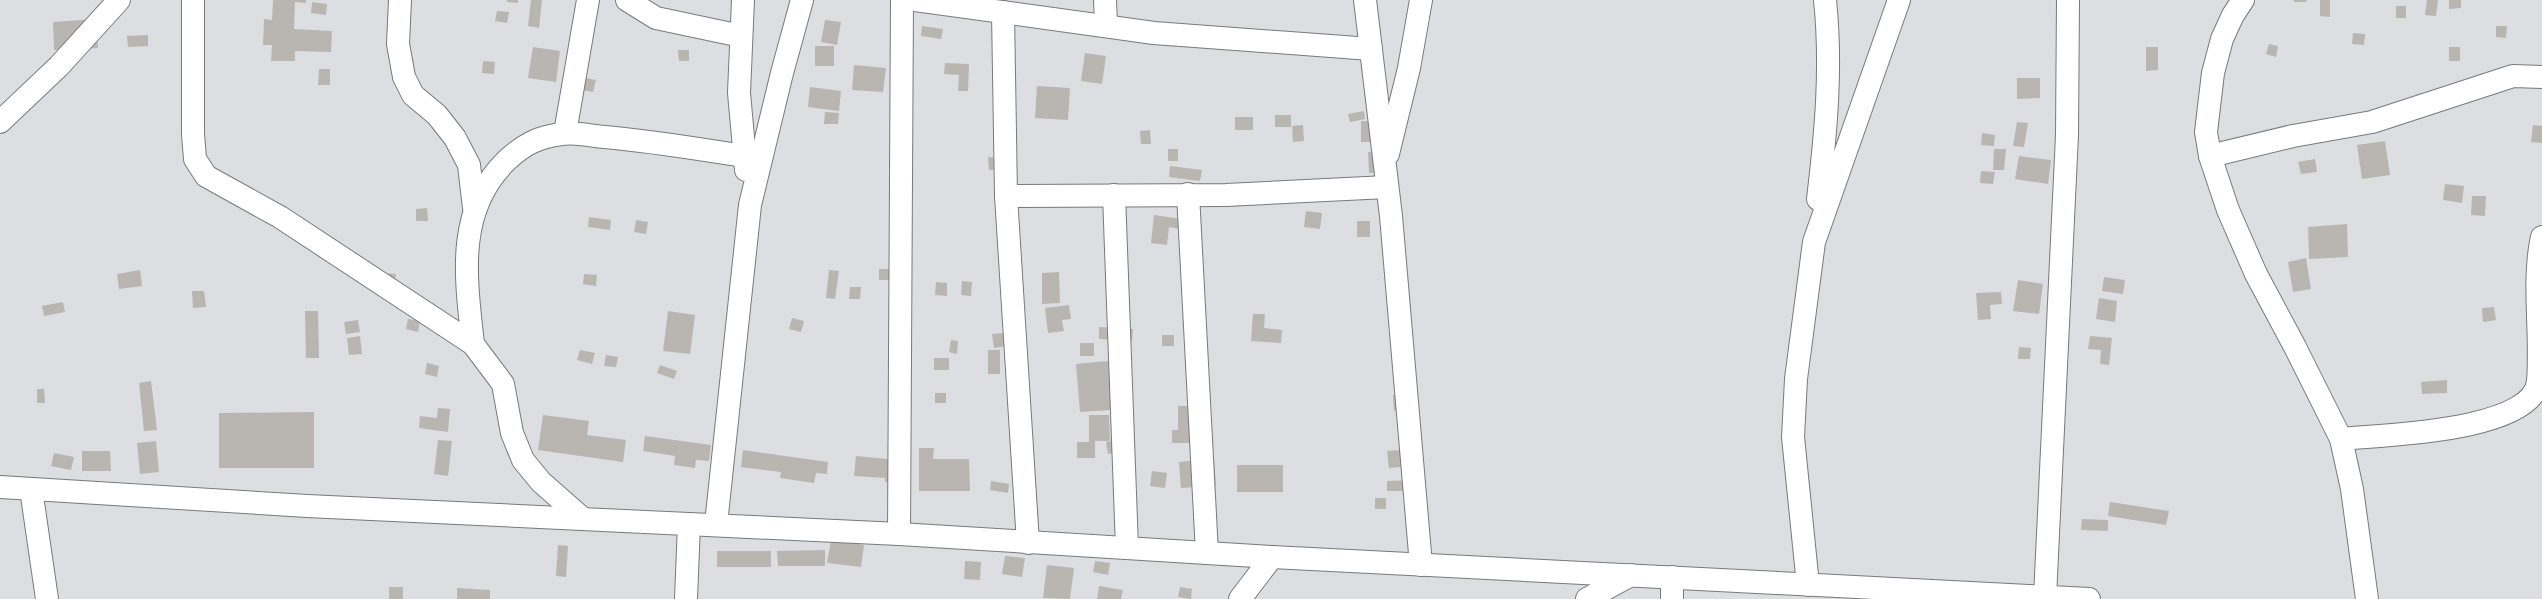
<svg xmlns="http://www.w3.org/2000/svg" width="2542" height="599" viewBox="0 0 2542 599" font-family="Figtree,sans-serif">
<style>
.building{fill:#b9b6b2}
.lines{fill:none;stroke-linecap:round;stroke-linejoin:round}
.minor-casing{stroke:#78797d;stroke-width:24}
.minor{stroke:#fff;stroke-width:22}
</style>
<rect width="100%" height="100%" fill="#dcdee2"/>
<!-- building -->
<g class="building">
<path d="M273,0H306V3L295,2L294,29L332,31L331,52L295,51V61H271L272,45H263L264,19L272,20Z"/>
<path d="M507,0H518V3L507,2Z"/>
<path d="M531,0H542L539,28L528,26Z"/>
<path d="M2294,0H2306L2307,2H2294Z"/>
<path d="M2320,0H2330V17L2320,16Z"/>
<path d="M2427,0H2438L2436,16L2425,15Z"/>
<path d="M2449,0H2461V8L2449,9Z"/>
<path d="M312,2L327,4L326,15L311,13Z"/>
<rect x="2396" y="6" width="10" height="12"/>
<path d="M497,11L509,12L507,23L495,21Z"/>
<path d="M96,19L98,48L54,50L53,22Z"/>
<path d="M825,20L841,22L837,45L821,42Z"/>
<path d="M922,26L943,29L941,39L921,36Z"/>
<path d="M2496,26H2507L2506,38L2496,37Z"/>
<path d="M2353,33L2365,34L2364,45L2352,44Z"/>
<path d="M148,35V46L128,47L127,36Z"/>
<path d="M2269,44L2278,46L2276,57L2266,54Z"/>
<rect x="815" y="46" width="19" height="20"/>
<path d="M533,47L560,51L556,82L528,78Z"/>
<path d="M2146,47H2158V70L2146,71Z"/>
<rect x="2449" y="47" width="11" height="14"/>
<path d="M678,50H689V61H679Z"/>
<path d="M1085,53L1106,56L1102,84L1081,81Z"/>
<path d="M483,61L495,62L494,74L482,73Z"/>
<path d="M945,63L969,64L968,91H958L959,75L944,74Z"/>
<path d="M854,65L886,68L883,92L852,90Z"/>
<path d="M319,69H330V85H318Z"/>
<path d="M585,78L596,80L593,92L582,90Z"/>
<path d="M2017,78H2040V98L2017,99Z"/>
<path d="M1037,86L1070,88L1068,120L1035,118Z"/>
<path d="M810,87L841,91L839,111L808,107Z"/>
<path d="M1364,111L1365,119L1350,122L1348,114Z"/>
<path d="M825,112L839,113L838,124H824Z"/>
<rect x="1275" y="115" width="16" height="12"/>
<rect x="1235" y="117" width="18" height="13"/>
<path d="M1361,121H1375L1374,142H1361Z"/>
<path d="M2017,122L2028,123L2024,147L2013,146Z"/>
<path d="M1303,125L1304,141L1293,142L1292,126Z"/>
<path d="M2533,125L2542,126V143L2531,142Z"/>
<path d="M1150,130L1151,144H1141L1140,131Z"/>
<path d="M1982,133L1995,135L1994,146L1981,145Z"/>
<path d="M2385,141L2390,175L2362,179L2357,145Z"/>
<rect x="1168" y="149" width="10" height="12"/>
<path d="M1994,149H2006L2004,170H1993Z"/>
<path d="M1380,151L1382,172L1369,173L1368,152Z"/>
<path d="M2019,156L2051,160L2048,184L2015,179Z"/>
<path d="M988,157L1002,158V170H989Z"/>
<path d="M2315,159L2317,172L2301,174L2298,162Z"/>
<path d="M1170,166L1202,170L1200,181L1169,177Z"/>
<path d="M1981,171L1995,172L1993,184L1980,183Z"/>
<path d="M2445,184L2464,186L2462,203L2443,200Z"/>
<path d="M2472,196H2486L2485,216L2471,215Z"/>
<path d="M427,208L428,221H416V209Z"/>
<path d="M1306,211L1322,213L1320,229L1304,227Z"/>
<path d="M1154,215L1181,219L1180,229L1169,227L1167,245L1151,243Z"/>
<path d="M589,217L611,220L610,230L588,227Z"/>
<path d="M636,220L648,222L646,234L634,232Z"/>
<rect x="1357" y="221" width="13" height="16"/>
<path d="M2347,224L2348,257L2309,259L2308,227Z"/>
<path d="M2306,258L2311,289L2293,292L2288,262Z"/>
<rect x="879" y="269" width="15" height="11"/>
<path d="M140,270L142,286L119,289L117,274Z"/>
<path d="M829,270L839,271L835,299L826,298Z"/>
<path d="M1059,272L1060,303L1042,304V273Z"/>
<path d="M384,273L396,274L394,285Z"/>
<path d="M584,274L597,275L596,286L583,284Z"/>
<path d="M2104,277L2125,280L2123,294L2102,291Z"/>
<path d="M2018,280L2043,284L2039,314L2013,311Z"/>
<path d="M962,281L972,282L971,296L961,295Z"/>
<path d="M936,282L947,283V296L935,295Z"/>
<path d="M850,287H861L860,299H849Z"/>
<path d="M192,291H204L206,307L193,308Z"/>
<path d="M2001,292L2002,304L1990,305L1991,319L1978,320L1976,293Z"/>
<path d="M2099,298L2117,301L2115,322L2096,319Z"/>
<path d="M63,302L65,312L44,316L42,306Z"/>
<path d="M1069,305L1071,319L1062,320L1064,331L1048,333L1045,308Z"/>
<path d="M2494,307L2496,320L2483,322L2482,308Z"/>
<path d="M305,311H318L319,358H306Z"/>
<path d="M668,311L695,315L690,354L663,351Z"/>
<path d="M1253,314H1265L1264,328L1282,330L1281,343L1251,341Z"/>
<path d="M792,318L804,321L801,332L789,329Z"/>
<path d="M408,319L420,321L418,332L406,329Z"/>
<path d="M358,320L360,332L346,334L344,322Z"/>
<path d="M1099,327L1133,329L1132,341L1099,339Z"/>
<path d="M1004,333L1006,346L994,348L992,334Z"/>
<rect x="1162" y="335" width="12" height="11"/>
<path d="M360,336L362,354L349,355L347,338Z"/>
<path d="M2090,336L2112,338L2109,365L2100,364L2101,350L2088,349Z"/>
<path d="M951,340L958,341L957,354L949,352Z"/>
<rect x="1080" y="343" width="14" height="13"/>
<path d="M2019,347L2031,348L2030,359H2018Z"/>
<path d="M580,350L595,353L592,364L577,360Z"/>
<rect x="988" y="350" width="12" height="24"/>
<path d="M606,355L618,357L616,367L604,366Z"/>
<rect x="934" y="358" width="15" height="12"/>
<path d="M1108,361L1111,410L1080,412L1076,364Z"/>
<path d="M427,363L439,366L437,377L425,374Z"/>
<path d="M660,365L677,371L674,379L657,373Z"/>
<path d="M2447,380V393L2422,394L2421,382Z"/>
<path d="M151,381L157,430L144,431L139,383Z"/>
<path d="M37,389H44L45,403H37Z"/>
<rect x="935" y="393" width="11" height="10"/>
<path d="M1405,394L1406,410L1394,411L1393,395Z"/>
<path d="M1178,406H1209L1208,443H1172V430H1178Z"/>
<path d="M438,408L450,409L448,432L419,428L420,416L437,418Z"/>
<path d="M314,412V468H219V413Z"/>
<path d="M543,415L589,421L587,435L626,440L623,462L538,450Z"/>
<path d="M1089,415H1109L1110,441H1095V458H1077V442H1089Z"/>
<path d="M645,436L711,445L709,461L696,460L695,468L674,465L675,456L643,451Z"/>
<path d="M438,440L452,441L448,476L434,474Z"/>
<path d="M1120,440L1121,452L1108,454L1106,442Z"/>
<path d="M156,441L159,472L140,474L137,443Z"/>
<path d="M919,448H934L933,459H969L970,491H919Z"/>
<path d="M1412,449L1414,466L1389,468L1387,451Z"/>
<path d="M743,450L828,462L827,474L816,473L814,483L780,478L781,472L741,467Z"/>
<path d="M82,451H110L111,471H82Z"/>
<path d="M54,453L74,457L71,470L51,466Z"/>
<path d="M856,456L898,460L896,483L885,482V478L854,476Z"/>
<path d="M1214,458L1216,486L1181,488L1179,462Z"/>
<rect x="1237" y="465" width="46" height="27"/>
<path d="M1152,471L1167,473L1165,488L1150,486Z"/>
<path d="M1415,480V491H1387V481Z"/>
<path d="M991,481L1009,484L1008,493L990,490Z"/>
<rect x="1375" y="498" width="11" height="11"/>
<path d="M2110,502L2169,511L2166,525L2108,516Z"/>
<path d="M2082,519L2108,520V531L2081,530Z"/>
<path d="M831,540L864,545L861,567L827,563Z"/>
<path d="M558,545L568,546L566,577L556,576Z"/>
<path d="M825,550V566H778L777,551Z"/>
<rect x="717" y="551" width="54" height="16"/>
<path d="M1005,556L1025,558L1022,577L1002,574Z"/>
<path d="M965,561L981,562L980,580L964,579Z"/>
<path d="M1095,561L1110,563L1108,575L1093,572Z"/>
<path d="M1047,565L1074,568L1070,599L1043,598Z"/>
<path d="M1099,586L1123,590L1121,599H1097Z"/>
<rect x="389" y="587" width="14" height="12"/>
<path d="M1180,587L1192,589L1191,599L1178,597Z"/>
<path d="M457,588L490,590V599H457Z"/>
</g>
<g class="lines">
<defs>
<g id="minor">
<path d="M193,0V134L195,159L206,176L280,217L473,344L503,384L512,433L523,460L541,482L582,518"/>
<path d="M400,0L398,44L404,77L413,95L437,115L455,138L469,165L474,208"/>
<path d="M627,0L656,18L741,36"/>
<path d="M743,0L739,93L746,170"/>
<path d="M915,0L1154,33L1371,49"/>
<path d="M1105,0L1106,26"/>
<path d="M1365,0L1391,216L1421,565"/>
<path d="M2243,0L2233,15L2222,39L2213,73L2206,132L2210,156L2228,210L2256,274L2295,347L2341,439L2352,489L2367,599"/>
<path d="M1003,12L1006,196L1028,543"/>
<path d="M0,122L59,66L119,0"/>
<path d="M565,133L588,0"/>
<path d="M1388,154L1409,68L1421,0"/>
<path d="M2210,156L2293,136L2372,122L2513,76L2542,77"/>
<path d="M1188,194L1207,553"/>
<path d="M1114,195L1127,548"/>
<path d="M1006,196L1226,195L1387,187"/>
<path d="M1818,199C1826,132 1832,67 1825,0"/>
<path d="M473,344C466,279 455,211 506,161C523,145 539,136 563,134C576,132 591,136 605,137C651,141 698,149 744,156"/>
<path d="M2341,439C2380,435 2534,432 2538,381C2542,335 2532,282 2542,237"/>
<path d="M0,487L307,506L899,534L1272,557L2089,599"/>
<path d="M31,489L47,599"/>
<path d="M716,524L750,205L782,73L802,0"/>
<path d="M899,534L902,0"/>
<path d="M1672,577V599"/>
<path d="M1808,585L1793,437L1796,379L1814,242L1899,0"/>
<path d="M2045,597L2067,135L2068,0"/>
<path d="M686,599L689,524"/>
<path d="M1240,599L1272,557"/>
<path d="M1587,599L1631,575"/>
</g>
</defs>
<!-- minor casing -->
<use href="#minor" class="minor-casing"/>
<!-- minor -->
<use href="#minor" class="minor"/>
</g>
</svg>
